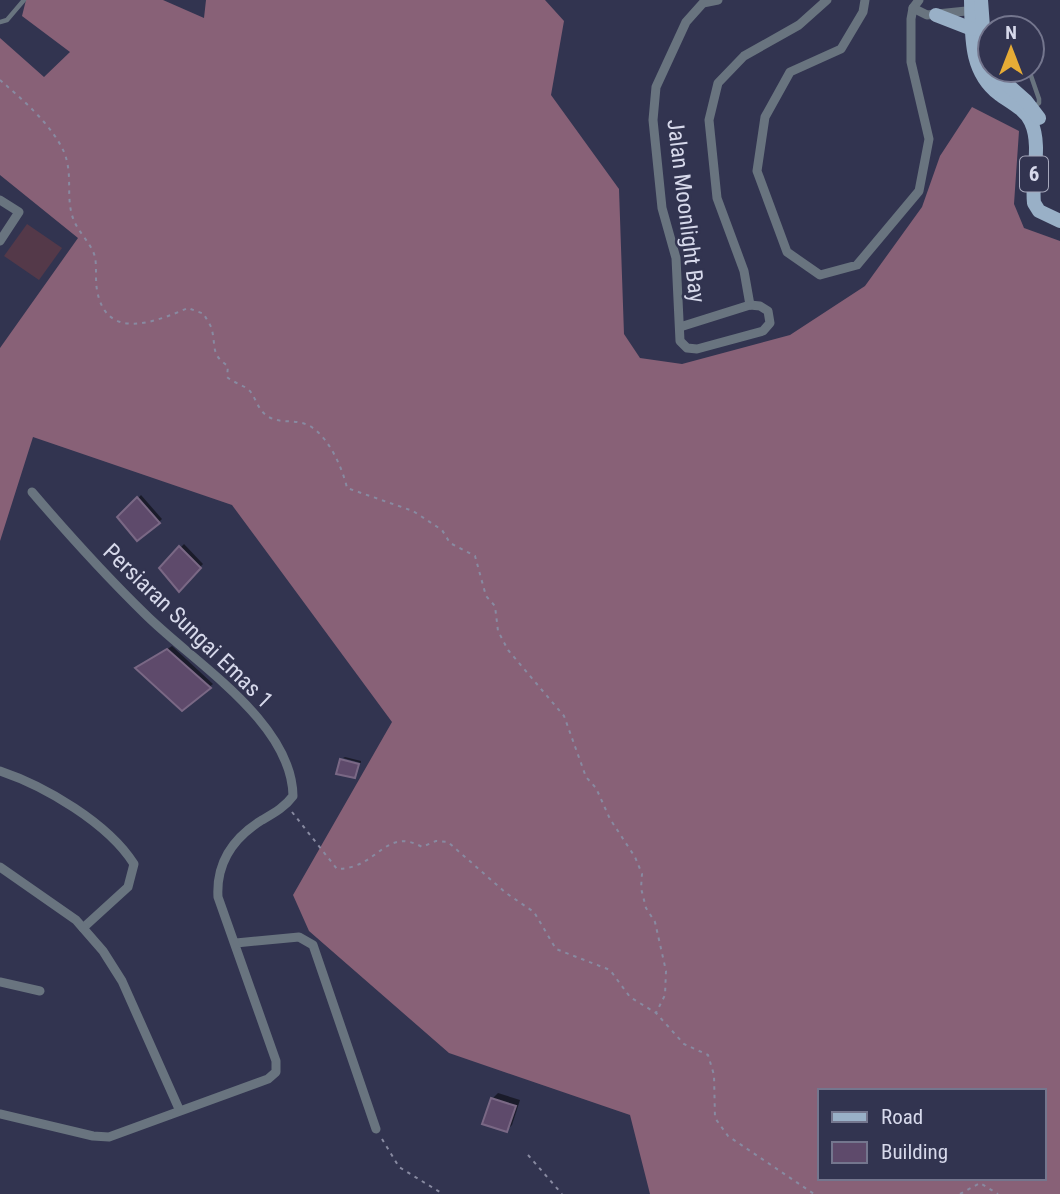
<svg xmlns="http://www.w3.org/2000/svg" width="1060" height="1194" viewBox="0 0 1060 1194" font-family="'Roboto Condensed',sans-serif">
<style>
.green{fill:#543949}
.forest{fill:#886177;fill-rule:evenodd}
.shadow{fill:#0007}
.building{fill:#5e4a6b;stroke:#7a6885;stroke-width:2}
.lines{fill:none;stroke-linecap:round;stroke-linejoin:round}
.path{stroke:#888aa1;stroke-width:2;stroke-dasharray:3.5 5;stroke-linecap:butt}
.lane{stroke:#69747f;stroke-width:4.5}
.street{stroke:#69747f;stroke-width:9}
.primary{stroke:#99b0c7;stroke-width:14}
.labels{text-anchor:middle;dominant-baseline:central;stroke-width:5;stroke-linejoin:round;paint-order:stroke}
.shield{fill:#323450;stroke:#a6a8bc;stroke-width:2}
.shield-label{font-size:21px;font-weight:bold;fill:#d7d9eb}
.street-label{font-size:23px;fill:#d7d9eb;stroke:#323450}
</style>
<rect width="100%" height="100%" fill="#323450"/>
<!-- green -->
<path class="green" d="M27,224L62,248L39,280L4,256Z"/>
<!-- forest -->
<path class="forest" d="M26,0H163L204,18L206,0H545L564,21L551,95L619,189L624,334L640,358L682,364L790,335L865,286L922,207L940,156L972,107L1019,131L1014,204L1024,228L1060,241V1194H650L630,1115L449,1053L309,931L293,895L392,722L232,505L33,437L0,541V348L78,238L0,175V38L44,77L70,52L22,16ZM820,1091H1044V1178H820Z"/>
<!-- shadow -->
<g class="shadow">
<path d="M141,495L162,519L159,522L120,517Z"/>
<path d="M184,544L203,564L179,589L161,568Z"/>
<path d="M172,646L213,684L182,709L138,668Z"/>
<path d="M345,757L361,761V763L343,758Z"/>
<path d="M498,1093L520,1100L512,1125L507,1130L492,1099Z"/>
</g>
<!-- building -->
<g class="building">
<path d="M137,497L160,523L137,541L117,517Z"/>
<path d="M179,546L201,568L179,592L159,568Z"/>
<path d="M167,649L211,688L182,711L135,668Z"/>
<path d="M340,759L359,764L355,778L336,774Z"/>
<path d="M491,1098L516,1106L507,1132L482,1124Z"/>
</g>
<g class="lines">
<!-- path -->
<g class="path">
<path d="M0,80C22,99 52,125 64,152C73,174 66,194 72,215C76,231 91,242 95,257C97,268 95,279 97,290C106,342 155,322 188,308L204,314C206,319 211,325 212,330C216,348 211,355 228,366L227,377C234,383 244,385 250,391C257,400 258,411 269,417C279,423 291,420 302,423C325,428 342,466 347,488L413,511L442,530L450,543L475,556L486,596L495,606L498,631L508,650L564,716L586,777L596,788L610,819L635,857L642,874L641,888L646,908L655,922L666,971L665,995L656,1013"/>
<path d="M292,812L337,869C378,869 385,826 422,847L436,841L448,842L506,893L534,912L556,949L610,970L630,997L656,1013L684,1044L708,1055L714,1075L715,1118L728,1136L814,1194"/>
<path d="M382,1139L399,1167L443,1194"/>
<path d="M528,1155L562,1194"/>
<path d="M960,1194L980,1183L998,1194"/>
</g>
<!-- lane -->
<g class="lane">
<path d="M0,22L7,20L24,0"/>
<path d="M1023,28V21"/>
<path d="M1029,70L1039,99V103L1034,107"/>
</g>
<!-- street -->
<g class="street">
<path d="M865,0L863,12L841,49L790,72L765,117L757,171L787,252L820,275L857,265L919,191L929,139L911,62V19L913,8L919,0"/>
<path d="M913,8L927,15L976,10"/>
<path d="M0,200L19,212L0,241"/>
<path d="M750,305L744,271L717,198L709,120L718,83L744,56L799,25L827,0"/>
<path d="M680,327L750,305L760,306L768,311L770,323L763,331L697,349L687,348L680,341L676,258L662,208L653,120L656,87L686,22L703,3L718,0"/>
<path d="M0,771C45,786 108,823 134,864L128,887L83,928"/>
<path d="M0,867L76,920L103,951L122,981L179,1109"/>
<path d="M236,943L299,937L313,945L376,1129"/>
<path d="M0,982L40,991"/>
<path d="M0,1114L93,1136L109,1137L268,1079L276,1072V1061L218,897C216,863 233,838 262,820C274,813 285,807 293,796C292,722 193,662 145,614C105,575 68,534 32,492"/>
</g>
<!-- primary -->
<g class="primary">
<path d="M971,0C972,35 969,71 999,94C1010,102 1025,109 1031,122C1042,146 1031,178 1034,203L1039,211L1060,221"/>
<path d="M981,0L985,54L990,68"/>
<path d="M936,15L972,29"/>
<path d="M991,70L1026,101L1039,118"/>
</g>
</g>
<g class="labels">
<!-- shield labels -->
<rect class="shield" x="1020" y="156.5" width="28" height="35" rx="5"/>
<g class="shield-label">
<text x="1034" y="174">6</text>
</g>
<!-- street labels -->
<g class="street-label">
<text transform="translate(686 211) rotate(83)">Jalan Moonlight Bay</text>
<text transform="translate(188 626) rotate(44)">Persiaran Sungai Emas 1</text>
</g>
</g>
<!-- legend -->
<rect x="818" y="1089" width="228" height="91" fill="#323450" stroke="#74768e" stroke-width="2"/>
<rect x="832" y="1112" width="35" height="10" fill="#99b0c7" stroke="#74768e" stroke-width="2"/>
<text x="881" y="1124" font-size="21" fill="#d7d9eb">Road</text>
<rect x="832" y="1142" width="35" height="21" fill="#5e4a6b" stroke="#74768e" stroke-width="2"/>
<text x="881" y="1159" font-size="21" fill="#d7d9eb">Building</text>
<!-- north arrow -->
<g transform="translate(1011 49)"><circle r="33" fill="#323450" stroke="#74768e" stroke-width="2"/>
<path d="M0-5L12 26L0 18L-12 26Z" fill="#e7ac36"/>
<text y="-10" font-size="19" font-weight="bold" text-anchor="middle" fill="#d7d9eb">N</text>
</g>
</svg>
